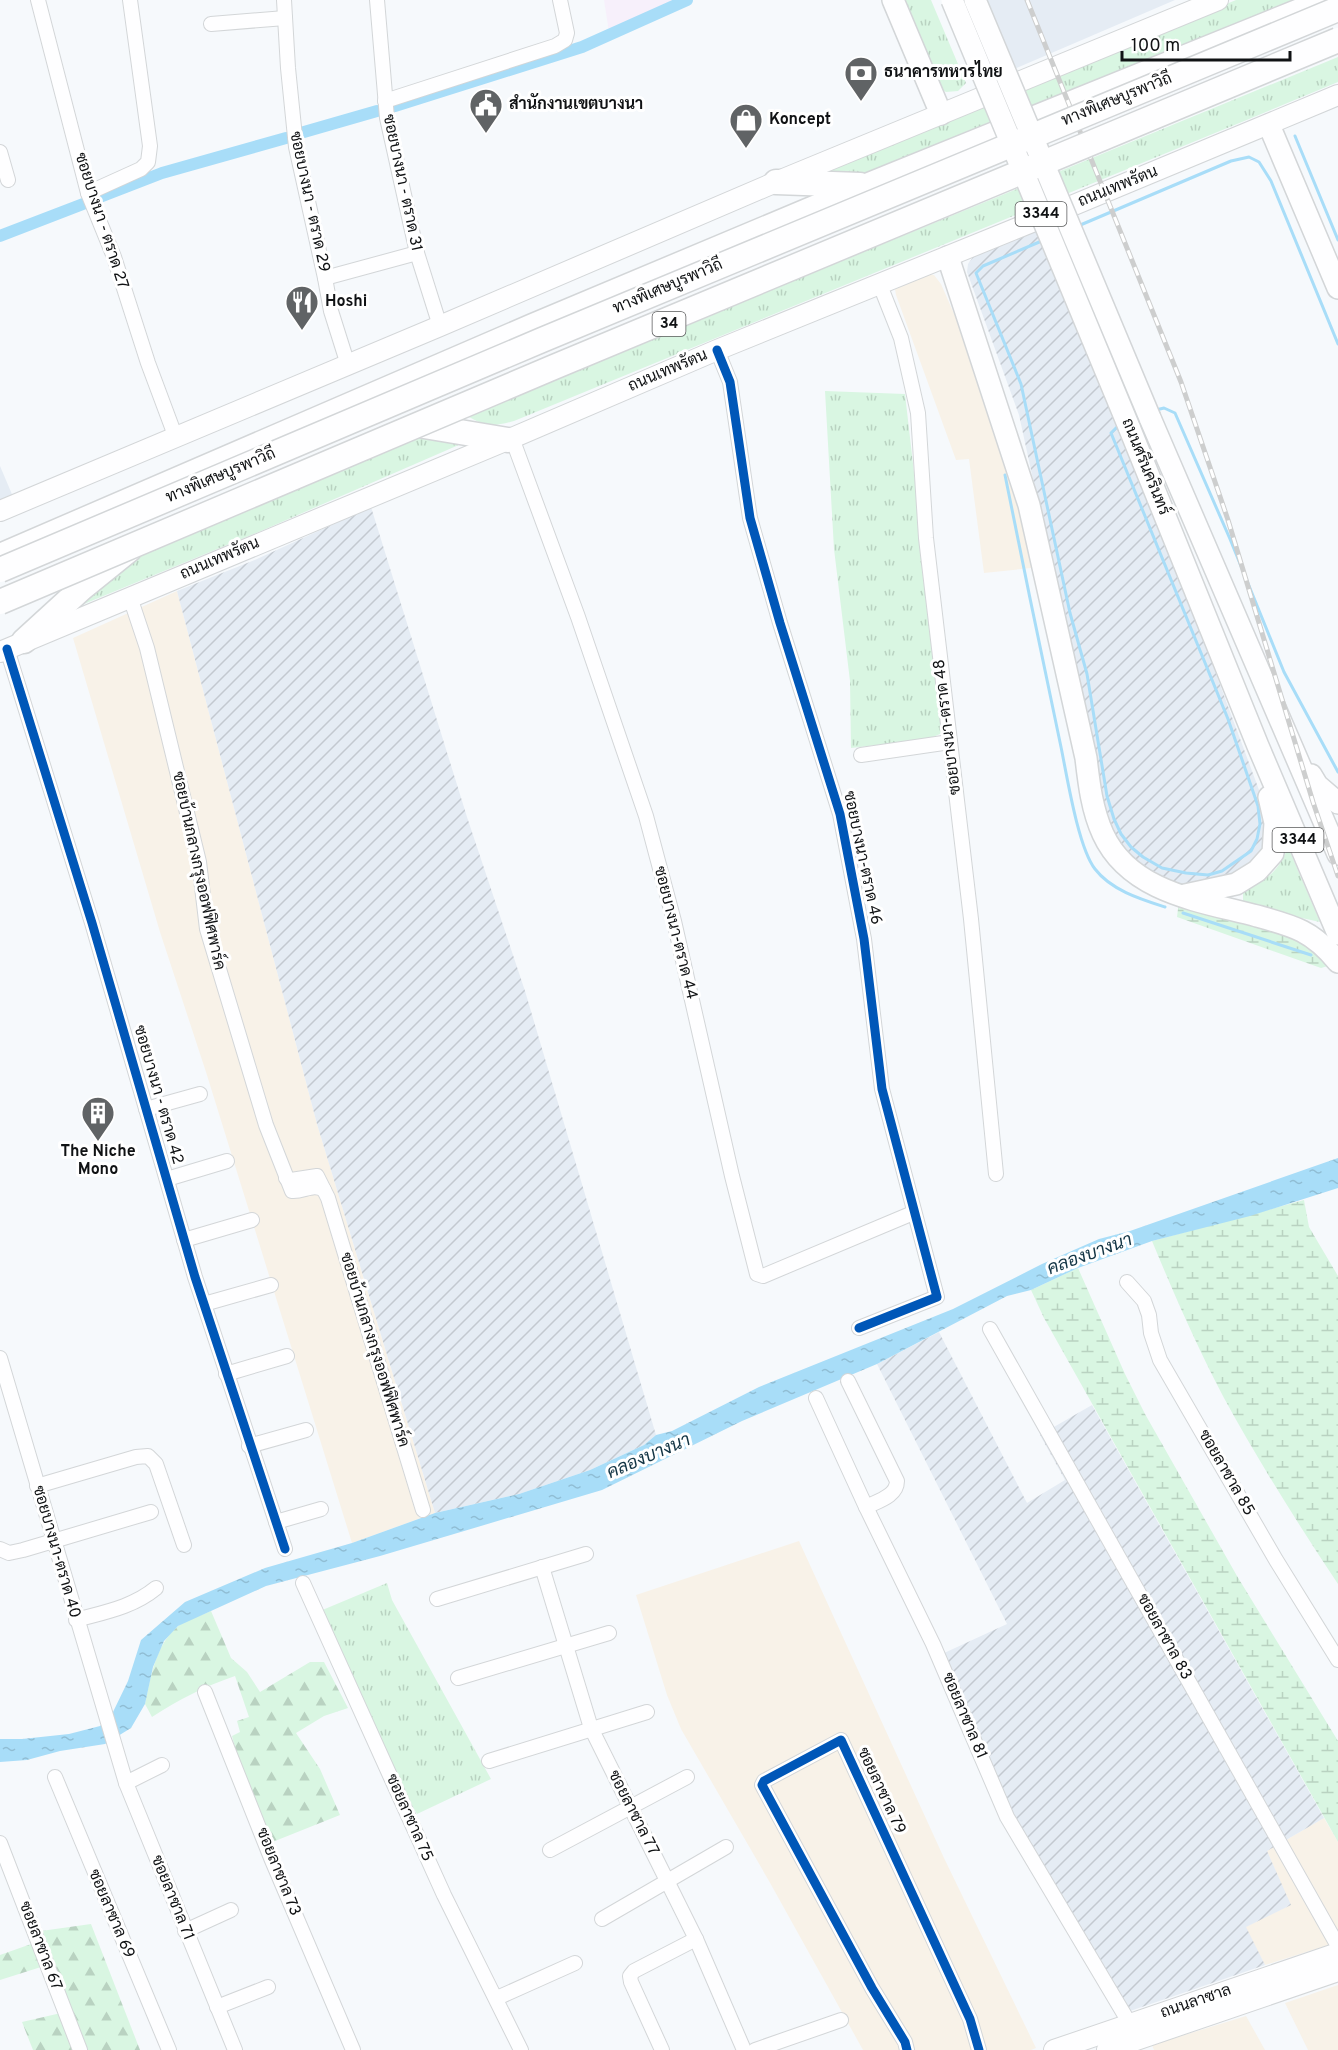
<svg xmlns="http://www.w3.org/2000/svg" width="1338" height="2050" viewBox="0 0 1338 2050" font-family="Overpass,Sarabun,sans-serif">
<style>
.commercial{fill:#f8f2e8}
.industrial{fill:url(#industrial-furrows)}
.education{fill:#f7f0fb}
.built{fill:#e5ecf4}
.grass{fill:url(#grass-tufts)}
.forest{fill:url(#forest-firs)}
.wetland{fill:url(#wetland-marsh)}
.water{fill:url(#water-ripples)}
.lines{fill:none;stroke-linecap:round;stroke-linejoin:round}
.stream{stroke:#a8ddf8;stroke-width:3}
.canal{stroke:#a8ddf8;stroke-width:12}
.street-casing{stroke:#d3d6d8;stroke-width:16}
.secondary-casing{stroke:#d3d6d8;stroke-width:22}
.primary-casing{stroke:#d3d6d8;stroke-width:24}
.highway-casing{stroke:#d3d6d8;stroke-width:27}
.street{stroke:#fefeff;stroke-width:14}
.secondary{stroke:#fefeff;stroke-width:20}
.primary{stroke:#fefeff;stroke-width:21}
.highway{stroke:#fefeff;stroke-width:24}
.rail-casing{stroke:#cdcece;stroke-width:5}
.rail{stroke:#fff;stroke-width:3;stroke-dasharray:9;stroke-linecap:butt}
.primary-bridge-casing{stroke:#d3d6d8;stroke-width:24;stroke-linecap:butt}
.highway-bridge-casing{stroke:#d3d6d8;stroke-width:27;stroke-linecap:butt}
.primary-bridge{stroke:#fefeff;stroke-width:21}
.highway-bridge{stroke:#fefeff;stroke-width:24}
.cycleway-casing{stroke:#fff;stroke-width:13}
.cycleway{stroke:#0057b8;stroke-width:9}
.labels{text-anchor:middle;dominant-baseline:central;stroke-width:6;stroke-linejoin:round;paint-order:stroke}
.shield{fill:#fff;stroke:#58595a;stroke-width:1.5}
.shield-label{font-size:15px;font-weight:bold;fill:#101214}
.poi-label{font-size:16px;font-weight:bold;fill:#101214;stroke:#fff;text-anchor:start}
.street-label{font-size:16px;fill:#101214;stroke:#fff}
.water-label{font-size:18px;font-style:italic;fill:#123444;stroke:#fff}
</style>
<defs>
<pattern id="industrial-furrows" width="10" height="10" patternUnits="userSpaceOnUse" patternTransform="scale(1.5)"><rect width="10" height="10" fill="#e5ecf4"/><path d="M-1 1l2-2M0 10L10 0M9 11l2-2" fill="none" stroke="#c3c9d0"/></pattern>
<pattern id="grass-tufts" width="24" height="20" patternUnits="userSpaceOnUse" patternTransform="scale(1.5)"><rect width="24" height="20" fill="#d9f6e2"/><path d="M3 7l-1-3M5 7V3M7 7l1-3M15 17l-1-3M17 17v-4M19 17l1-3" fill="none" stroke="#b9d2c1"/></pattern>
<pattern id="forest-firs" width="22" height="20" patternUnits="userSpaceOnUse" patternTransform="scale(1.5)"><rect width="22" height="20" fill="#d9f6e2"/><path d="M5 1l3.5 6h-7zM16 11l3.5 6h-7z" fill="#b9d2c1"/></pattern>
<pattern id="wetland-marsh" width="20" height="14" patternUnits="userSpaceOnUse" patternTransform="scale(1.5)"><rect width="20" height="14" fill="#d9f6e2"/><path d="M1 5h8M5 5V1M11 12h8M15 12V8" fill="none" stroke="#b9d2c1"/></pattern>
<pattern id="water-ripples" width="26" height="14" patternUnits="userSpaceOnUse" patternTransform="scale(1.5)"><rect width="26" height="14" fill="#a8ddf8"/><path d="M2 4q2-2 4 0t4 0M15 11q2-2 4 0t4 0" fill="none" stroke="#90bdd4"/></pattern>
</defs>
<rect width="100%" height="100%" fill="#f6f9fc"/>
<!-- commercial -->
<g class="commercial">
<path d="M926,274L934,275L941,284L969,348L1028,532L1031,568L984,573L969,459L956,460L896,295L894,283Z"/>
<path d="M177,591L317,1124L435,1513L352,1543L206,1072L160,932L73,638Z"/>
<path d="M799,1541L944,1858L1036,2048L1031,2050H863L769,1881L681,1729L667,1695L636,1595Z"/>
<path d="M1324,1818L1338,1842V1942L1265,1965L1245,1927L1290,1905L1267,1851Z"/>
<path d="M1338,1985V2050H1308L1285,2003Z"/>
<path d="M1246,2016L1265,2050H1154L1152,2045Z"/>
</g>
<!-- industrial -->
<g class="industrial">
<path d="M1054,221L1132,415L1115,423L1202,636L1262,798L1267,831L1262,850L1249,865L1232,877L1207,883L1180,885L1137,864L1119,845L1103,801L1019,415L967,272L968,264L973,257Z"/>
<path d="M371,507L467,817L525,991L656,1435L644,1445L590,1470L519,1494L435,1513L317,1124L177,591L257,559Z"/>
<path d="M939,1332L1027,1503L1065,1480L1040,1435L1092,1405L1324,1818L1267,1851L1291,1905L1246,1927L1265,1965L1130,2011L1012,1815L942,1654L1007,1624L877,1364Z"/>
</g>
<!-- education -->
<path class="education" d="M604,0H681L609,32Z"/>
<!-- built -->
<g class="built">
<path d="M985,0H1175L1014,69Z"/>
<path d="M0,466L14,499L0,504Z"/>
</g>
<!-- grass -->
<g class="grass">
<path d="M902,0H931L966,83L958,91L946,92L935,85Z"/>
<path d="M1236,0H1314L880,176L822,173Z"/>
<path d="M1338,57V82L1237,124L514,421C493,427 485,427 466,415Z"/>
<path d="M825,391L905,394L943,725L940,734L928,739L851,748L850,681L834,549Z"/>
<path d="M430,431L461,444L261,531L67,611L119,562Z"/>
<path d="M1288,847L1320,922L1243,905V891C1266,880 1278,873 1288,847Z"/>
<path d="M387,1583L392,1600L491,1779L417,1814L411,1804L320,1611Z"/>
</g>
<!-- forest -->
<g class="forest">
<path d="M211,1611L231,1658L247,1672L260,1692L310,1662H324L348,1708L324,1716L296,1733L320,1769L340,1815L270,1843L242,1775L232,1736L240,1732L237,1721L249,1717L235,1676C203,1687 180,1699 152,1717L145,1704C151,1677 155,1646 177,1627C185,1620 200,1616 211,1611Z"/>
<path d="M91,1924L140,2050H88L41,1931Z"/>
<path d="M34,1943L41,1967L0,1980V1955Z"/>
<path d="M61,2013L74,2050H33L22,2022Z"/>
</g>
<!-- wetland -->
<g class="wetland">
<path d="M1179,901L1303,937L1328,966L1321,968L1177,917Z"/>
<path d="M1304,1200L1309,1227L1338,1276V1584C1298,1524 1259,1462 1224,1398C1197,1347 1174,1294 1152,1241Z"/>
<path d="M1078,1268L1125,1374L1145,1414L1237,1576L1338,1741V1842L1044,1318L1031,1290Z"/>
</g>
<!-- water -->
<path class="water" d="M1338,1158V1188L1250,1216L1152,1241L1078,1268L1031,1290L1007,1296L877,1364L742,1421L602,1490L380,1556L266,1586L178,1626L164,1641L153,1667L145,1704L131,1728L105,1744L60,1751L27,1760L0,1762V1739H22L69,1734L100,1726L113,1712L128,1681L141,1640L185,1602L265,1568L352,1543L435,1513L519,1494L590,1470L644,1445L656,1435L672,1431L759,1387L953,1309L1042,1264L1099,1239L1130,1231Z"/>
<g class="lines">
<!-- stream -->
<g class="stream">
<path d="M1295,136L1338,240"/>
<path d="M1078,226L1231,161L1249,157L1259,162L1271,181L1338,344"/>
<path d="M1044,240L983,266L976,273L1021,384L1070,613L1087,674L1107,796L1114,819L1121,834L1131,847L1143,857L1162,868L1186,873L1208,875L1222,871L1251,851L1257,839L1260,824L1258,806L1228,719L1111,433L1119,425"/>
<path d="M1156,410L1164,408L1175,413L1230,539L1284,672L1338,772"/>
<path d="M1005,475C1023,566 1042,656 1061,747C1067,776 1078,847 1095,869C1111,890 1140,899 1165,907"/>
<path d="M1183,913L1311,955"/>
</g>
<!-- canal -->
<g class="canal">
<path d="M395,106L582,47L687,0"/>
<path d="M304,132L377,111"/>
<path d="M100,197L162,173L286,138"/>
<path d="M0,236L83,204"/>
</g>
<defs>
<g id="street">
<path d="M38,0L88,193L114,257L148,363L176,438"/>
<path d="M284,0L288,68L296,147L325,278L331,311L348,365"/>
<path d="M377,0L387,118L417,253L440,326"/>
<path d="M211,24L285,18"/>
<path d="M385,101L555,46L565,40L567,33L560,0"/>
<path d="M0,152L8,180"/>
<path d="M88,193L141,169L148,162L150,146L130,0"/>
<path d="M325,278L417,253"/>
<path d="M880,285L901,338L918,413L926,538L971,919L996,1174"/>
<path d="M717,350L730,382L750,518L780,623L840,814L864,939L882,1089L937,1297L859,1328"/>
<path d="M512,438L578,617L646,816L674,921L732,1176L757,1274L763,1276L913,1213"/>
<path d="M130,597L147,648L199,862L207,929L266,1125L292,1191C304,1192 313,1183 324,1190"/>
<path d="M7,649L92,923L195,1277L285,1549"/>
<path d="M861,755L950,742"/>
<path d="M146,1109L200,1094"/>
<path d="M286,1178L291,1180L317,1176L328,1198L423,1510"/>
<path d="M167,1179L227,1161"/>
<path d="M184,1240L252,1220"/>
<path d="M1127,1282L1144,1301L1149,1315L1151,1333L1160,1360L1276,1560L1338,1660"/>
<path d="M204,1304L271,1285"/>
<path d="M990,1329L1338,1946"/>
<path d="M0,1358L126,1783L235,2050"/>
<path d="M226,1374L287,1356"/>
<path d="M848,1381L897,1481C897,1496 878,1501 866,1507"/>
<path d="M816,1398L866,1507L933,1644L1007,1817L1130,2024"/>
<path d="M249,1446L306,1430"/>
<path d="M37,1486L136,1457L148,1456L156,1464L184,1545"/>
<path d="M276,1522L321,1509"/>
<path d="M0,1549L9,1553L23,1550L151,1512"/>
<path d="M542,1567L591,1728L696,1939L744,2050"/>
<path d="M303,1583L444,1895L521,2050"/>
<path d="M437,1599L586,1554"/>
<path d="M76,1620C105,1612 133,1607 156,1588"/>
<path d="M458,1678L609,1633"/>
<path d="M205,1692L271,1858L353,2050"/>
<path d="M489,1761L647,1712"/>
<path d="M55,1777L169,2050"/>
<path d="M126,1783L162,1765"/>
<path d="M0,1843L80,2050"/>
<path d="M550,1850L687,1777"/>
<path d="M602,1919L726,1847"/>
<path d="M185,1931L231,1910"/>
<path d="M497,1998L575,1963"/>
<path d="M217,2007L268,1987"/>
<path d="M662,2050L631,1982L630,1976L634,1971L696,1939"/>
<path d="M755,2050L841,2020"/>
<path d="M907,2050L905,2042L872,1988L762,1785L764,1781L841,1740L970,2019L979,2050"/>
</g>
<g id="secondary">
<path d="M0,511L440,326L776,182L1218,0"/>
<path d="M0,652L512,438L717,350L1069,207L1338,95"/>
<path d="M1054,2050L1338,1953"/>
<path d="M1107,2050L1338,1971"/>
</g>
<g id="primary">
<path d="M893,0L941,114"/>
<path d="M1269,125L1338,288"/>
<path d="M948,257L1029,505L1086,758C1089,784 1092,810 1103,834C1130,893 1201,901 1257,916C1294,926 1313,931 1338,962"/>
<path d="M1150,418L1338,854"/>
<path d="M1129,427L1258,746L1338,934"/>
<path d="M1311,775L1317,785L1338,803"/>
<path d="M1185,895L1236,884L1257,871L1273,853L1275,823L1269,797"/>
</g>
<g id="highway">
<path d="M776,182L860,185"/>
<path d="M424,426L508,440"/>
<path d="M0,556L533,326L869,185L1327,0"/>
<path d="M24,641L82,588L129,550"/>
</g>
</defs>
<!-- street casing -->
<use href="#street" class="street-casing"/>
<!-- secondary casing -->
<use href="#secondary" class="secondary-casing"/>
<!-- primary casing -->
<use href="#primary" class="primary-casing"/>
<!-- highway casing -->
<use href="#highway" class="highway-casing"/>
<!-- street -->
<use href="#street" class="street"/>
<!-- secondary -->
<use href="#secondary" class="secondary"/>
<!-- primary -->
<use href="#primary" class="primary"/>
<!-- highway -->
<use href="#highway" class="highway"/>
<defs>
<path id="rail" d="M1027,0L1181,382L1228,520L1313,802L1338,876"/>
</defs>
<!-- rail casing -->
<use href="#rail" class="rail-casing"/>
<!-- rail -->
<use href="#rail" class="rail"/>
<defs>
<g id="primary-bridge">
<path d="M952,0L1129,427"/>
<path d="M975,0L1150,418"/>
</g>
<g id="highway-bridge">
<path d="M0,570L542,340L1338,9"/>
<path d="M0,602L554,367L1338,40"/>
</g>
</defs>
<!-- primary-bridge casing -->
<use href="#primary-bridge" class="primary-bridge-casing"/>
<!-- highway-bridge casing -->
<use href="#highway-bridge" class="highway-bridge-casing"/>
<!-- primary-bridge -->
<use href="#primary-bridge" class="primary-bridge"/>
<!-- highway-bridge -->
<use href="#highway-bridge" class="highway-bridge"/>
<defs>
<g id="cycleway">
<path d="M717,350L730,382L750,518L780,623L840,814L864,939L882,1089L937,1297L859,1328"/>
<path d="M7,649L92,923L195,1277L285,1549"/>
<path d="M907,2050L905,2042L872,1988L762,1785L764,1781L841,1740L970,2019L979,2050"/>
</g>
</defs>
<!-- cycleway casing -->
<use href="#cycleway" class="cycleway-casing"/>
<!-- cycleway -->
<use href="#cycleway" class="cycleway"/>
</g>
<!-- icons -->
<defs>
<symbol id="bank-pin" viewBox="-11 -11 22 30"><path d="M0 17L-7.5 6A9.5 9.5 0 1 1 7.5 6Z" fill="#606365" stroke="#fff"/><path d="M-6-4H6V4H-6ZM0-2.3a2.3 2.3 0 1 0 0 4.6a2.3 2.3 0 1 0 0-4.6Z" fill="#fff"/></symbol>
<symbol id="civic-pin" viewBox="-11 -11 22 30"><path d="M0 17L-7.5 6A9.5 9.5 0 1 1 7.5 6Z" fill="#606365" stroke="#fff"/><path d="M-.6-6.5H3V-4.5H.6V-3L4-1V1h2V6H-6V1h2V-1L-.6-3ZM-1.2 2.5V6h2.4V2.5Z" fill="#fff"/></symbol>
<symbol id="shop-pin" viewBox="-11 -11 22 30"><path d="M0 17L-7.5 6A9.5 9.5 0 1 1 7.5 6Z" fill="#606365" stroke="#fff"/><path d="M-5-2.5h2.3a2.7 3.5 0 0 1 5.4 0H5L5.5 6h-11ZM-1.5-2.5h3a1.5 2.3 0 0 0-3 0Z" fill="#fff"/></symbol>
<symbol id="restaurant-pin" viewBox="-11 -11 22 30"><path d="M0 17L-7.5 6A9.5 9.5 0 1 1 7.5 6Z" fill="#606365" stroke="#fff"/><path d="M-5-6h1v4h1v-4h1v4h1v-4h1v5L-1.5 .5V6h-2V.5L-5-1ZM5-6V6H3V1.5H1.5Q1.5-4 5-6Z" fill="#fff"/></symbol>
<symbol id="building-pin" viewBox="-11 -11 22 30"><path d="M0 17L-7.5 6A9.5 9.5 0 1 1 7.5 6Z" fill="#606365" stroke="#fff"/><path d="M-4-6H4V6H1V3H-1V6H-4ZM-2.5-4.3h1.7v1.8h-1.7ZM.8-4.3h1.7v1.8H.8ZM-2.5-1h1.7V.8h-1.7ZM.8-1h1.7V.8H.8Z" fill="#fff"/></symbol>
</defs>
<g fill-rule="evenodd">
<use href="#bank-pin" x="842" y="54" width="38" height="52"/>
<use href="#civic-pin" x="467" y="86" width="38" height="52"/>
<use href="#shop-pin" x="727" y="101" width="38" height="52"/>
<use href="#restaurant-pin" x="283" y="283" width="38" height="52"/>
<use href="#building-pin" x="79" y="1094" width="38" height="52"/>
</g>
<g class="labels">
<!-- shield labels -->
<g class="shield">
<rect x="1015.5" y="202" width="51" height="24" rx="4.5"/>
<rect x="652.5" y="312" width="33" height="24" rx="4.5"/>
<rect x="1272.5" y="828" width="51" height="24" rx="4.5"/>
</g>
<g class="shield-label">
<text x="1041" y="214">3344</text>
<text x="669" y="324">34</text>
<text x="1298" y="840">3344</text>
</g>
<!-- poi labels -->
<g class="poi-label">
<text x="884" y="73">ธนาคารทหารไทย</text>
<text x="509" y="105">สำนักงานเขตบางนา</text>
<text x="769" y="120">Koncept</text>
<text x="325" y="302">Hoshi</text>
<text x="98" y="1152" text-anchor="middle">The Niche<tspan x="98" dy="18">Mono</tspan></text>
</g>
<!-- street labels -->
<g class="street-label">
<text transform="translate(1117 100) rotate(-22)">ทางพิเศษบูรพาวิถี</text>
<text transform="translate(402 183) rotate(78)">ซอยบางนา - ตราด 31</text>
<text transform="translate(1118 187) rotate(-22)">ถนนเทพรัตน</text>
<text transform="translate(309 202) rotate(78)">ซอยบางนา - ตราด 29</text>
<text transform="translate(101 221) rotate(72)">ซอยบางนา - ตราด 27</text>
<text transform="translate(668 287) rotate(-23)">ทางพิเศษบูรพาวิถี</text>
<text transform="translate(668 371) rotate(-23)">ถนนเทพรัตน</text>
<text transform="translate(1145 467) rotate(68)">ถนนศรีนครินทร์</text>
<text transform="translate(221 476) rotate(-23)">ทางพิเศษบูรพาวิถี</text>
<text transform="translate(220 559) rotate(-23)">ถนนเทพรัตน</text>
<text transform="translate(948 727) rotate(-97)">ซอยบางนา-ตราด 48</text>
<text transform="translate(862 858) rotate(78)">ซอยบางนา-ตราด 46</text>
<text transform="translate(198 871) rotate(78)">ซอยบ้านกลางกรุงออฟฟิศพาร์ค</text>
<text transform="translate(675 933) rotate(76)">ซอยบางนา-ตราด 44</text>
<text transform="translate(158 1095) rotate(74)">ซอยบางนา - ตราด 42</text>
<text transform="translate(374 1350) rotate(73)">ซอยบ้านกลางกรุงออฟฟิศพาร์ค</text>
<text transform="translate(1226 1473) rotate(60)">ซอยลาซาล 85</text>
<text transform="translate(56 1552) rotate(74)">ซอยบางนา-ตราด 40</text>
<text transform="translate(1164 1637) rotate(61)">ซอยลาซาล 83</text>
<text transform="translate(964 1716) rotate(67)">ซอยลาซาล 81</text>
<text transform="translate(881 1791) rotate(65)">ซอยลาซาล 79</text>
<text transform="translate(633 1813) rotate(63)">ซอยลาซาล 77</text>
<text transform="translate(409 1818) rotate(66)">ซอยลาซาล 75</text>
<text transform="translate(278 1872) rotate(68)">ซอยลาซาล 73</text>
<text transform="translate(172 1898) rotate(68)">ซอยลาซาล 71</text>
<text transform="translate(111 1914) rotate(67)">ซอยลาซาล 69</text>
<text transform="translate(40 1946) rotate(69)">ซอยลาซาล 67</text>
<text transform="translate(1196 2002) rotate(-19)">ถนนลาซาล</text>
</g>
<!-- water labels -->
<g class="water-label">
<text transform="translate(1090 1255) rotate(-20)">คลองบางนา</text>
<text transform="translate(649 1457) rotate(-23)">คลองบางนา</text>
</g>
</g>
<!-- scale -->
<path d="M1122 51v9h168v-9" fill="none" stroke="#101214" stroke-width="3"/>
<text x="1131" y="51" font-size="18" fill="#101214" stroke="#ffffff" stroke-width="4.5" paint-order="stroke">100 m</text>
</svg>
